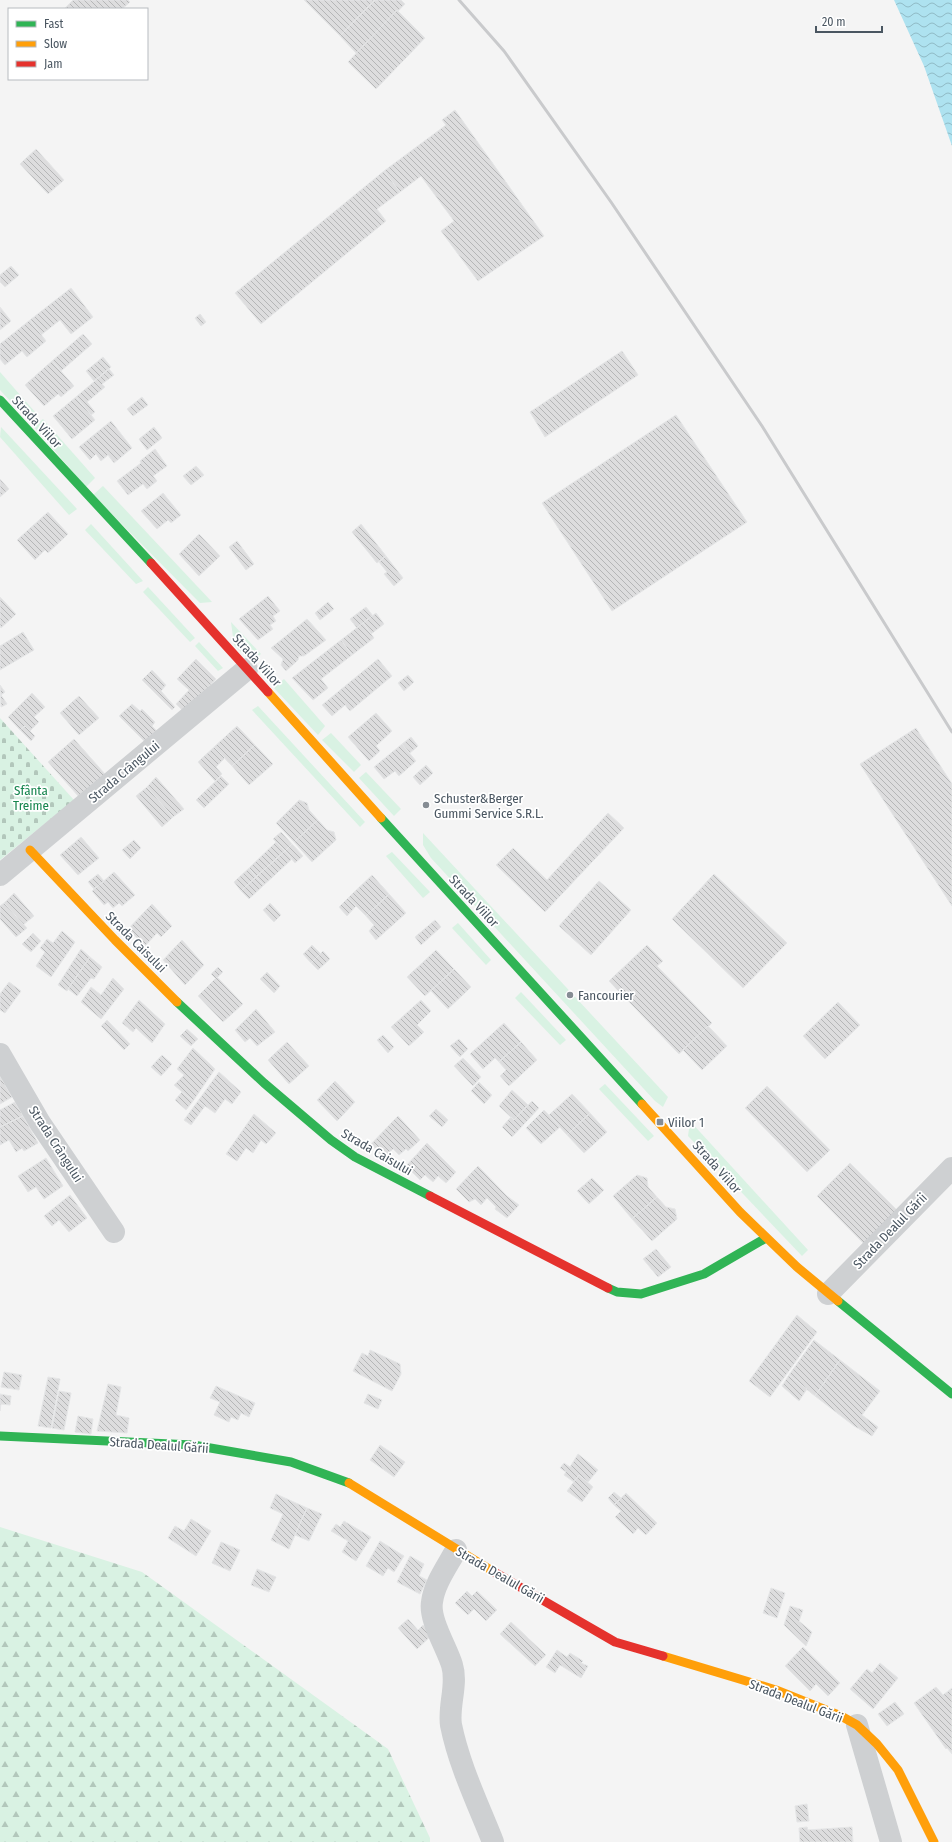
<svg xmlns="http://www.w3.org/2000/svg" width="952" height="1842" viewBox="0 0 952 1842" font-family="'Fira Sans Condensed',sans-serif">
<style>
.grass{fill:#d9f2e3}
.forest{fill:url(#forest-firs)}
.cemetery{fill:url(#cemetery-stones)}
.water{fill:url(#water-waves)}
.building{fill:url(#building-back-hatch);stroke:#e5e6e7}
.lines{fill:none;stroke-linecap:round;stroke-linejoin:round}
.street{stroke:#ced0d2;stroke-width:22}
.fast{stroke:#30b455;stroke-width:9}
.slow{stroke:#ff9f0a;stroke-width:9}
.jam{stroke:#e5322d;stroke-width:9}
.rail{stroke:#c9cacc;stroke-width:3}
.poi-dot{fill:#868d94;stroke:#fff;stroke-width:1.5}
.labels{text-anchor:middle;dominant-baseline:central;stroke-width:3.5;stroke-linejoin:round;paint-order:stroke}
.street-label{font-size:13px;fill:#4a5661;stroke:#fff}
.park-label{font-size:13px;fill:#17864f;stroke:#fff}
.poi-label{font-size:13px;fill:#4a5661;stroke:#fff;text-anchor:start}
</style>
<defs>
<pattern id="forest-firs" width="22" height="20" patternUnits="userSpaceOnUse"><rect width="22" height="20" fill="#d9f2e3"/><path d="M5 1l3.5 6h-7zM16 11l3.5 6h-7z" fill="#b2c7bb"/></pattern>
<pattern id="cemetery-stones" width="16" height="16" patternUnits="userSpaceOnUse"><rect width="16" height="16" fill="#d9f2e3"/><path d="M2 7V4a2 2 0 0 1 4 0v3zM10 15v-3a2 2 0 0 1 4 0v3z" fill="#b2c7bb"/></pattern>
<pattern id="water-waves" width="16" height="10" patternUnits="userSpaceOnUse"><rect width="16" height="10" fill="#aee2f0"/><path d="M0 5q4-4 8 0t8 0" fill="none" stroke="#90bac6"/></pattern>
<pattern id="building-back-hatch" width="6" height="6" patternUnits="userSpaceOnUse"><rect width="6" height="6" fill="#ddddde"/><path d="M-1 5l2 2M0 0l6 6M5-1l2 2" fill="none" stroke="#b5b6b7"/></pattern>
</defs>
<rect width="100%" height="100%" fill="#f4f4f4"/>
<!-- grass -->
<g class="grass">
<path d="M0,372L35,412L27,419L0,390Z"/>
<path d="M43,419L95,478L86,487L34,427Z"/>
<path d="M1,427L77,509L69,515L0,437Z"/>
<path d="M103,486L212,602L200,603L93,495Z"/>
<path d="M91,524L143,581L136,584L85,530Z"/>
<path d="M148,587L195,638L190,642L143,592Z"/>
<path d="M231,622L261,654L250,661L234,645Z"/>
<path d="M199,642L223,668L218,671L195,646Z"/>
<path d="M284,679L325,726L318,735L274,688Z"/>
<path d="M258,706L365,822L360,827L252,710Z"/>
<path d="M331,733L361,765L354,772L322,740Z"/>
<path d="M366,772L401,809L394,816L359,778Z"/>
<path d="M423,833L668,1097L663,1107L655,1101L431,858L423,845Z"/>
<path d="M392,852L430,892L423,898L386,856Z"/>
<path d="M458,923L491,960L486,965L452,928Z"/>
<path d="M521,992L566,1040L560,1045L515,998Z"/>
<path d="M605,1084L654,1136L648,1141L599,1089Z"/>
<path d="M690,1121L808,1250L802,1256L688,1136Z"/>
</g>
<!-- forest -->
<path class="forest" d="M0,1527L142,1572L388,1749L430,1838V1842H0Z"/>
<!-- cemetery -->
<path class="cemetery" d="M0,718L74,800L0,860Z"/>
<!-- water -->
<path class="water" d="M894,0H952V146L924,66Z"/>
<!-- building -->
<g class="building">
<path d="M73,0H128L130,2L122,9H64Z"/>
<path d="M304,0H375L340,36Z"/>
<path d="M375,0H401L405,4L357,54L340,36Z"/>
<path d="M397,10L425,38L376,89L348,62Z"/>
<path d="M455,110L544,236L478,281L441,231L454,221L421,176L400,192L384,171L446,125L442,120Z"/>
<path d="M36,149L64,180L48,194L20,164Z"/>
<path d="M384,171L400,192L377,209L386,221L261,324L235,293Z"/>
<path d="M11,266L19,275L5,287L0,282V275Z"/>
<path d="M71,288L93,317L71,334L60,320L41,335L30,320Z"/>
<path d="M0,307L11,321L0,330Z"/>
<path d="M200,314L206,322L201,326L195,318Z"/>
<path d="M30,320L46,341L27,357L22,351L5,365L0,359V344Z"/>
<path d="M83,334L92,344L61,371L52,361Z"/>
<path d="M622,351L638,375L545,437L530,412Z"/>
<path d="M103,357L111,367L94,381L86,371Z"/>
<path d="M52,361L74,386L61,397L58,394L44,406L25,385Z"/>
<path d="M109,369L114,375L102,384L105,387L87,402L95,412L91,415L76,397Z"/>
<path d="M76,397L95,420L72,439L53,416Z"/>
<path d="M142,397L148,405L133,416L127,409Z"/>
<path d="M676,415L747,522L612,611L542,503Z"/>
<path d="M111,421L132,448L114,463L108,455L101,461L96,454L90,460L79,447Z"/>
<path d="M154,427L162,438L147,450L139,439Z"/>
<path d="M155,449L167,466L153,476L157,481L147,489L143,484L128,495L117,481L141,463L140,461Z"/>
<path d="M196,466L204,475L191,485L183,476Z"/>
<path d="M0,479L9,489L0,497Z"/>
<path d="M163,493L181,515L171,523L168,520L157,529L141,511Z"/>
<path d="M48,512L68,534L48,553L45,550L35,560L17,540Z"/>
<path d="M361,524L386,556L377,563L352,532Z"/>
<path d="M199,534L220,556L199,576L179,554Z"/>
<path d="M237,541L254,564L246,570L229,547Z"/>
<path d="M386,556L403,578L394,586L384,574L387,572L379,562Z"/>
<path d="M268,596L280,611L273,616L276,621L270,625L273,629L258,640L239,619Z"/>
<path d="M0,597L16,614L1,628L0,626Z"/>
<path d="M328,602L334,609L320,620L315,613Z"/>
<path d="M366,607L373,616L357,628L350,619Z"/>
<path d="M376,613L384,624L371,634L363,623Z"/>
<path d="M307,619L326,640L304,656H299L298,660L286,671L281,665L283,659L271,648Z"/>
<path d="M363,623L374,638L352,655L341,640Z"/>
<path d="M23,632L34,650L0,670V646Z"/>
<path d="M341,640L352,655L321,679L328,688L313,700L292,678Z"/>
<path d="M196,659L216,679L185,713L176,704L189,690L177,679Z"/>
<path d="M378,659L392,676L350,711L345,705L332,716L322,705Z"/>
<path d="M152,670L166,685L161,691L175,707L172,710L142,680Z"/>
<path d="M408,675L414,682L404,691L398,683Z"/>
<path d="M0,685L5,692L1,695L7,704L1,707Z"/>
<path d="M32,693L45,707L34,717L39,722L30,731L25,726L20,730L8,717Z"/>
<path d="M79,696L99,718L79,735L60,713Z"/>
<path d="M132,704L140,711L142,709L155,722L152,726L157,731L146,743L119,716Z"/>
<path d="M376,713L392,731L376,746L380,751L369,761L348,737Z"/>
<path d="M25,726L35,736L31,741L20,730Z"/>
<path d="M237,726L255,745L232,766L214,747Z"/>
<path d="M916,728L952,784V906L860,764Z"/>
<path d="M411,737L418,746L410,753L402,744Z"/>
<path d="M74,739L105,774L79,797L48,762Z"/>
<path d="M402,744L416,761L399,776L395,771L384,779L374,767Z"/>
<path d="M255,745L273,764L249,785L232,766Z"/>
<path d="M214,747L225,758L216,767L222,774L215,781L198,762Z"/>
<path d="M426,765L433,773L420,785L413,777Z"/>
<path d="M221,776L229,784L204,808L196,800Z"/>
<path d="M156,777L184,809L173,817L147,787Z"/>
<path d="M147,787L173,817L162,827L136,796Z"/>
<path d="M299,800L307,803L309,810L318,820L294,842L276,823Z"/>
<path d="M608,813L624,828L545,912L496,865L513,848L547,880Z"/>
<path d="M318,820L327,830L334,832L336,840L312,862L294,842Z"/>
<path d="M281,832L292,844L285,851L273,839Z"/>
<path d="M81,837L99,858L78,875L60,855Z"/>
<path d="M134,840L141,848L130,859L122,850Z"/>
<path d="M276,842L285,851L256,877L249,868Z"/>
<path d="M292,844L303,856L295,863L285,851Z"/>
<path d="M285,851L292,859L264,885L256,877Z"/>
<path d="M249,868L256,877L241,891L234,882Z"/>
<path d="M114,872L135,895L122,906L119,903L113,908L108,902L104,905L92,891Z"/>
<path d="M98,874L104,881L94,889L88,882Z"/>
<path d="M714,874L787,943L743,988L672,919Z"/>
<path d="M372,875L389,894L366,916L348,898Z"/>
<path d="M256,877L264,885L249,899L241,891Z"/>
<path d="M599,881L631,910L591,955L559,926Z"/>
<path d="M14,893L34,916L23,925L4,903Z"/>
<path d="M389,894L406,913L376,940L369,931L374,925L366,916Z"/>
<path d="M348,898L356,906L347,916L339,907Z"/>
<path d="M4,903L27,928L16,937L0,919V906Z"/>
<path d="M270,903L281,915L274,922L263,910Z"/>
<path d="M152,904L172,926L161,937L157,933L145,946L128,929Z"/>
<path d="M435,920L441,927L421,945L415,937Z"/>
<path d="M62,931L75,942L51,977L36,966L45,952L40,948L47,939L53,943Z"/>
<path d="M33,933L41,941L31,952L22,944Z"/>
<path d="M182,940L204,965L185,985L163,960Z"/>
<path d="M312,945L321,954L311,963L303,954Z"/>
<path d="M647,945L663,961L657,966L712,1023L679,1054L609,981Z"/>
<path d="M81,949L90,957L67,991L58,985Z"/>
<path d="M436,950L454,969L425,996L407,977Z"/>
<path d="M323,951L330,959L318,970L311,963Z"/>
<path d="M90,957L102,967L94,979L91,978L77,996L68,989Z"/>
<path d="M218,967L223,972L216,979L211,974Z"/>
<path d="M454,969L471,987L448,1009L431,991Z"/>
<path d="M267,972L280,986L274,993L260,979Z"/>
<path d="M217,977L243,1004L223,1022L198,996Z"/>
<path d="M113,978L124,989L101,1019L81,1002L91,987L101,995Z"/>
<path d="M9,982L21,991L5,1013L0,1010V994Z"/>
<path d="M139,1000L165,1024L152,1043L136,1028L133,1032L122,1023Z"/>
<path d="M421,1000L431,1011L417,1025L424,1032L409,1046L391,1027Z"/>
<path d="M838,1002L860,1025L825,1059L803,1036Z"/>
<path d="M256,1009L275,1032L257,1046L250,1038L245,1042L235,1030Z"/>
<path d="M107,1020L130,1044L124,1050L101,1026Z"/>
<path d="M504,1023L521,1042L499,1062L495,1058L483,1069L470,1054Z"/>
<path d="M708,1026L727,1046L702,1070L683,1050Z"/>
<path d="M187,1029L198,1039L191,1046L180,1036Z"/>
<path d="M383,1035L394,1047L388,1053L377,1040Z"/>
<path d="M459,1039L468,1049L460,1057L450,1046Z"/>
<path d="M287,1042L309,1066L289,1084L268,1060Z"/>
<path d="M521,1042L537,1060L509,1086L500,1076L506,1070L499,1062Z"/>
<path d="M193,1048L215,1069L193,1101L174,1085L184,1075L177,1069Z"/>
<path d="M162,1055L172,1064L161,1076L151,1067Z"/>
<path d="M463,1058L481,1077L473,1086L454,1066Z"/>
<path d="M219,1072L241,1092L232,1104L225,1099L215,1113L198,1101Z"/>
<path d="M0,1076L12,1097L0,1104Z"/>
<path d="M335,1081L355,1102L337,1121L317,1100Z"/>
<path d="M479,1082L492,1095L484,1104L471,1091Z"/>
<path d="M767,1086L830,1150L807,1172L745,1108Z"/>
<path d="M512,1090L528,1105L514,1120L499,1106Z"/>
<path d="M182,1092L193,1101L186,1110L175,1100Z"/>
<path d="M572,1094L590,1113L567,1135L549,1115Z"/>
<path d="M198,1101L205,1106L191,1125L184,1120Z"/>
<path d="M532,1101L539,1108L512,1137L502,1127L511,1117L514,1120Z"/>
<path d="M15,1102L23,1116L0,1127V1110Z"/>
<path d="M436,1109L448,1120L442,1127L429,1116Z"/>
<path d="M544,1110L560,1127L541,1144L526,1128Z"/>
<path d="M590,1113L607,1132L584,1153L567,1135Z"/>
<path d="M254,1114L276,1133L266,1144L261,1140L253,1153L246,1148L237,1161L226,1154Z"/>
<path d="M23,1116L38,1143L24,1151L22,1148L16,1152L9,1140L0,1145V1127Z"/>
<path d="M398,1116L420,1140L408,1151L406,1149L399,1155L393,1149L384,1158L371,1144Z"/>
<path d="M427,1143L456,1172L446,1183L438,1176L433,1182L425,1175L420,1180L406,1166Z"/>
<path d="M46,1158L63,1186L44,1199L36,1187L28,1192L18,1176Z"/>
<path d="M850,1163L900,1213L867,1247L817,1196Z"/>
<path d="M478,1166L507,1196L519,1205L507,1218L495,1209L496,1207L487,1198L481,1205L475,1199L469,1202L456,1189Z"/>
<path d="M637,1175L647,1178L648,1187L657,1197L632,1219L613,1196Z"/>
<path d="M592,1178L604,1190L589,1204L577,1191Z"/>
<path d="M70,1195L87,1218L69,1232L59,1220L52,1226L44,1216Z"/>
<path d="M657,1197L666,1207L675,1209L677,1219L652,1241L632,1219Z"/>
<path d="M656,1249L671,1267L658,1277L643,1259Z"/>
<path d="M797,1315L817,1332L770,1397L749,1381Z"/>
<path d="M814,1340L840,1360L815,1396L789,1375Z"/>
<path d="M370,1350L400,1364L401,1374L392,1391L353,1371L362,1353L368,1356Z"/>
<path d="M840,1360L880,1391L862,1415L878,1427L872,1436L854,1426L815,1396Z"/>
<path d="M4,1372L22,1375L19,1390L1,1387Z"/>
<path d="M789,1375L807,1389L799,1401L782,1386Z"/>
<path d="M48,1377L60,1379L51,1428L38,1426Z"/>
<path d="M108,1384L121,1387L116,1415L129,1418L127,1433L97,1431Z"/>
<path d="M216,1386L255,1403L249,1417L241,1413L238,1420L231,1417L229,1422L214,1415L220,1402L210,1398Z"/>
<path d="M59,1391L71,1393L64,1430L52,1428Z"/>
<path d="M0,1394L11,1396L10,1405L1,1404L0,1411Z"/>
<path d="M368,1394L382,1400L378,1409L364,1403Z"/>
<path d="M78,1416L93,1419L91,1434L75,1432Z"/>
<path d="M380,1445L405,1462L394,1477L370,1460Z"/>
<path d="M578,1454L598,1470L588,1482L579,1475L574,1482L564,1475L566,1472L560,1468L564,1463L570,1467Z"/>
<path d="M579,1475L593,1487L582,1502L567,1491Z"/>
<path d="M614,1492L621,1498L614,1505L608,1498Z"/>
<path d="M626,1493L657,1523L646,1535L638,1528L633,1534L615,1517L621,1511L614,1505Z"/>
<path d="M276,1494L307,1508L289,1549L271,1540L283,1514L270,1508Z"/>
<path d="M307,1508L322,1514L309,1541L295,1535Z"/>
<path d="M191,1519L211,1531L196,1556L168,1538L175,1526L184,1531Z"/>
<path d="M344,1521L371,1537L356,1561L342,1552L348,1541L331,1531L336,1524L340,1527Z"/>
<path d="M380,1541L404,1556L394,1572L388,1568L383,1576L366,1566Z"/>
<path d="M221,1542L240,1550L230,1571L212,1563Z"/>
<path d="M410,1556L424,1564L419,1576L427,1580L420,1594L397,1582Z"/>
<path d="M257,1569L276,1577L269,1592L251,1585Z"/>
<path d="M771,1588L785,1593L777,1618L763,1613Z"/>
<path d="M467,1591L472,1596L477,1591L497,1610L486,1621L474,1609L468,1615L455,1603Z"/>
<path d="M790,1606L803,1610L799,1621L812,1632L806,1646L784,1625Z"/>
<path d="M408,1619L418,1630L423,1625L432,1635L417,1649L398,1628Z"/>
<path d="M511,1622L546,1655L535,1666L500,1634Z"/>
<path d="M803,1647L840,1683L828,1696L816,1684L810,1691L785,1666Z"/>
<path d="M557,1650L567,1657L570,1653L583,1661L581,1663L588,1666L581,1678L560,1665L555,1673L546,1667Z"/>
<path d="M880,1663L898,1678L873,1709L850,1689L867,1669L872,1673Z"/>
<path d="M936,1687L943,1695L952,1688V1754L947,1748L946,1749L914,1703Z"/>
<path d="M895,1702L904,1714L887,1726L878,1714Z"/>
<path d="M807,1804L809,1821L797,1822L795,1806Z"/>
<path d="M807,1827L808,1830L852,1827L853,1842H800L799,1828Z"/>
</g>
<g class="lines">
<!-- street -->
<g class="street">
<path d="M0,875L247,669"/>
<path d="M0,1054L40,1123L114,1232"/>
<path d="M828,1294L952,1168"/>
<path d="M456,1550C448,1565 434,1584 432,1602C429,1620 446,1646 452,1665C458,1684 448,1706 451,1725C459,1765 478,1804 493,1842"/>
<path d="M857,1725L891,1842"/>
</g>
<!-- fast -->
<g class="fast">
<path d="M0,400L151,563"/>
<path d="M381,818L642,1104"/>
<path d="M177,1002L264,1083L331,1140L355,1157L430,1196"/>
<path d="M608,1288L617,1292L641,1294L704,1274L766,1238"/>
<path d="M838,1301L952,1394"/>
<path d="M0,1436L193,1445L291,1462L349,1483"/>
</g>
<!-- slow -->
<g class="slow">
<path d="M268,692L381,818"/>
<path d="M30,850L115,940L177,1002"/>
<path d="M642,1104L740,1212L797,1267L838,1301"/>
<path d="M349,1483L494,1572"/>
<path d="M663,1656L776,1690L841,1716L857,1725L877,1744L898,1770L934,1842"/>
</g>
<!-- jam -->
<g class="jam">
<path d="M151,563L268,692"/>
<path d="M430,1196L608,1288"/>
<path d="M494,1572L615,1642L663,1656"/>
</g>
<!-- rail -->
<path class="rail" d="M459,0L504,51L611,202L762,426L952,732"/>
</g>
<!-- markers -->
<g class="poi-dot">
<circle cx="426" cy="805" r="4"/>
<circle cx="570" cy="995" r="4"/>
<rect x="656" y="1118" width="8" height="8" rx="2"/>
</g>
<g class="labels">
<!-- street labels -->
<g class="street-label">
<text transform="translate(37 422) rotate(47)">Strada Viilor</text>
<text transform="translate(257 660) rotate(48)">Strada Viilor</text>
<text transform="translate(124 772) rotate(-40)">Strada Crângului</text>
<text transform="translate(474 901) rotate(47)">Strada Viilor</text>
<text transform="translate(136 942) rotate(45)">Strada Caisului</text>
<text transform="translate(56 1144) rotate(57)">Strada Crângului</text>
<text transform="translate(377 1152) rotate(30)">Strada Caisului</text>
<text transform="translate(717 1167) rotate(48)">Strada Viilor</text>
<text transform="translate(890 1231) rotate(-46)">Strada Dealul Gării</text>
<text transform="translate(159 1445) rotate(4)">Strada Dealul Gării</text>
<text transform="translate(500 1575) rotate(30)">Strada Dealul Gării</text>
<text transform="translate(796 1701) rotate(21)">Strada Dealul Gării</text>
</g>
<!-- park labels -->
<g class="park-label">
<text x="31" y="790">Sfânta<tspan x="31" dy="15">Treime</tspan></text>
</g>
<!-- poi labels -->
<g class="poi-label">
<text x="434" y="798">Schuster&amp;Berger<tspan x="434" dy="15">Gummi Service S.R.L.</tspan></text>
<text x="578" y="995">Fancourier</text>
<text x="668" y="1122">Viilor 1</text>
</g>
</g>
<!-- legend -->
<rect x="8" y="8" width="140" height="72" fill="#ffffff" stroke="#b7bbc0"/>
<rect x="16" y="21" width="20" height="6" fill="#30b455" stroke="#b7bbc0"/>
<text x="44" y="28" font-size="12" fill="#4a5661">Fast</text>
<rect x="16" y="41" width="20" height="6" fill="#ff9f0a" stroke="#b7bbc0"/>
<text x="44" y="48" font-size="12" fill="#4a5661">Slow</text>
<rect x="16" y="61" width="20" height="6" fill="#e5322d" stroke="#b7bbc0"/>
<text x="44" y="68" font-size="12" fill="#4a5661">Jam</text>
<!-- scale -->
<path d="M816 26v6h66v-6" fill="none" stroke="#4a5661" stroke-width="2"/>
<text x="822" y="26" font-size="12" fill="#4a5661" stroke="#ffffff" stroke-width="3" paint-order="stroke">20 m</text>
</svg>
